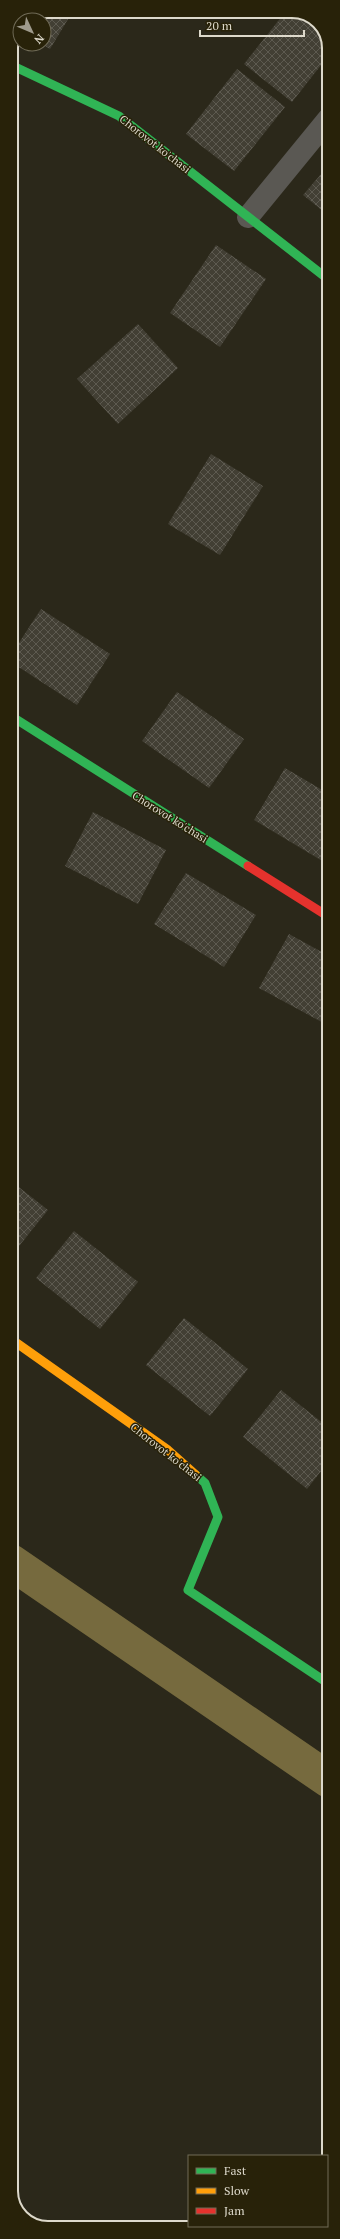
<svg xmlns="http://www.w3.org/2000/svg" width="340" height="2239" viewBox="0 0 340 2239" font-family="'PT Serif',serif">
<style>
.lines{fill:none;stroke-linecap:round;stroke-linejoin:round}
.canal{stroke:#766a3e;stroke-width:36}
.building{fill:url(#building-cross-hatch)}
.street{stroke:#5a5853;stroke-width:22}
.fast{stroke:#30b455;stroke-width:9}
.slow{stroke:#ff9f0a;stroke-width:9}
.jam{stroke:#e5322d;stroke-width:9}
.labels{text-anchor:middle;dominant-baseline:central;stroke-width:3;stroke-linejoin:round;paint-order:stroke}
.street-label{font-size:11px;fill:#ddd9cb;stroke:#282209}
.rim{fill:none;stroke:#ddd9cb;stroke-width:2}
</style>
<defs>
<pattern id="building-cross-hatch" width="8" height="8" patternUnits="userSpaceOnUse"><rect width="8" height="8" fill="#423f34"/><path d="M0 0l8 8M0 8l8-8" fill="none" stroke="#5d5a50"/></pattern>
</defs>
<rect width="100%" height="100%" fill="#2b281a"/>
<g class="lines">
<!-- canal -->
<path class="canal" d="M11,1562L329,1780"/>
</g>
<!-- building -->
<g class="building">
<path d="M48,11H73L50,49L42,44H44V20H27Z"/>
<path d="M286,11H296L318,22L329,44V55L292,102L244,64Z"/>
<path d="M237,69L285,107L234,171L186,134Z"/>
<path d="M329,165V216L303,195Z"/>
<path d="M216,245L266,279L220,347L170,313Z"/>
<path d="M138,324L178,368L118,424L77,379Z"/>
<path d="M11,349L19,355L11,365Z"/>
<path d="M211,454L263,486L220,555L168,524Z"/>
<path d="M329,457V473L321,467Z"/>
<path d="M41,609L110,654L77,705L11,662V655Z"/>
<path d="M177,692L244,739L209,788L142,741Z"/>
<path d="M285,768L329,794V854L324,862L254,820Z"/>
<path d="M93,812L166,850L138,904L65,866Z"/>
<path d="M186,873L256,915L224,967L154,924Z"/>
<path d="M289,934L329,956V1026L259,988Z"/>
<path d="M11,1181L48,1210L11,1256Z"/>
<path d="M74,1231L138,1282L100,1329L36,1278Z"/>
<path d="M184,1318L248,1369L210,1416L146,1365Z"/>
<path d="M281,1390L329,1428V1461L307,1489L243,1437Z"/>
</g>
<g class="lines">
<!-- street -->
<path class="street" d="M248,217L329,118"/>
<!-- fast -->
<g class="fast">
<path d="M11,65L119,116L329,280"/>
<path d="M11,716L248,866"/>
<path d="M196,1475L205,1483L218,1517L188,1590L329,1684"/>
</g>
<!-- slow -->
<path class="slow" d="M11,1339L168,1450L196,1475"/>
<!-- jam -->
<path class="jam" d="M248,866L329,917"/>
</g>
<g class="labels">
<!-- street labels -->
<g class="street-label">
<text transform="translate(155 144) rotate(38)">Chorovot ko'chasi</text>
<text transform="translate(170 817) rotate(32)">Chorovot ko'chasi</text>
<text transform="translate(166 1452) rotate(38)">Chorovot ko'chasi</text>
</g>
</g>
<!-- crop -->
<path d="M0 0H340V2239H0ZM48 18H292A30 30 0 0 1 322 48V2191A30 30 0 0 1 292 2221H48A30 30 0 0 1 18 2191V48A30 30 0 0 1 48 18Z" fill="#282209" fill-rule="evenodd"/>
<path class="rim" d="M48 18H292A30 30 0 0 1 322 48V2191A30 30 0 0 1 292 2221H48A30 30 0 0 1 18 2191V48A30 30 0 0 1 48 18Z"/>
<!-- legend -->
<rect x="188" y="2155" width="140" height="72" fill="#282209" stroke="#706b57"/>
<rect x="196" y="2168" width="20" height="6" fill="#30b455" stroke="#706b57"/>
<text x="224" y="2175" font-size="12" fill="#ddd9cb">Fast</text>
<rect x="196" y="2188" width="20" height="6" fill="#ff9f0a" stroke="#706b57"/>
<text x="224" y="2195" font-size="12" fill="#ddd9cb">Slow</text>
<rect x="196" y="2208" width="20" height="6" fill="#e5322d" stroke="#706b57"/>
<text x="224" y="2215" font-size="12" fill="#ddd9cb">Jam</text>
<!-- north arrow -->
<g transform="translate(32 32) rotate(134)"><circle r="19" fill="#282209" stroke="#706b57"/>
<path d="M0-3L7 15L0 10L-7 15Z" fill="#9f9b8d"/>
<text y="-6" font-size="11" font-weight="bold" text-anchor="middle" fill="#ddd9cb">N</text>
</g>
<!-- scale -->
<path d="M200 30v6h104v-6" fill="none" stroke="#ddd9cb" stroke-width="2"/>
<text x="206" y="30" font-size="12" fill="#ddd9cb" stroke="#282209" stroke-width="3" paint-order="stroke">20 m</text>
</svg>
